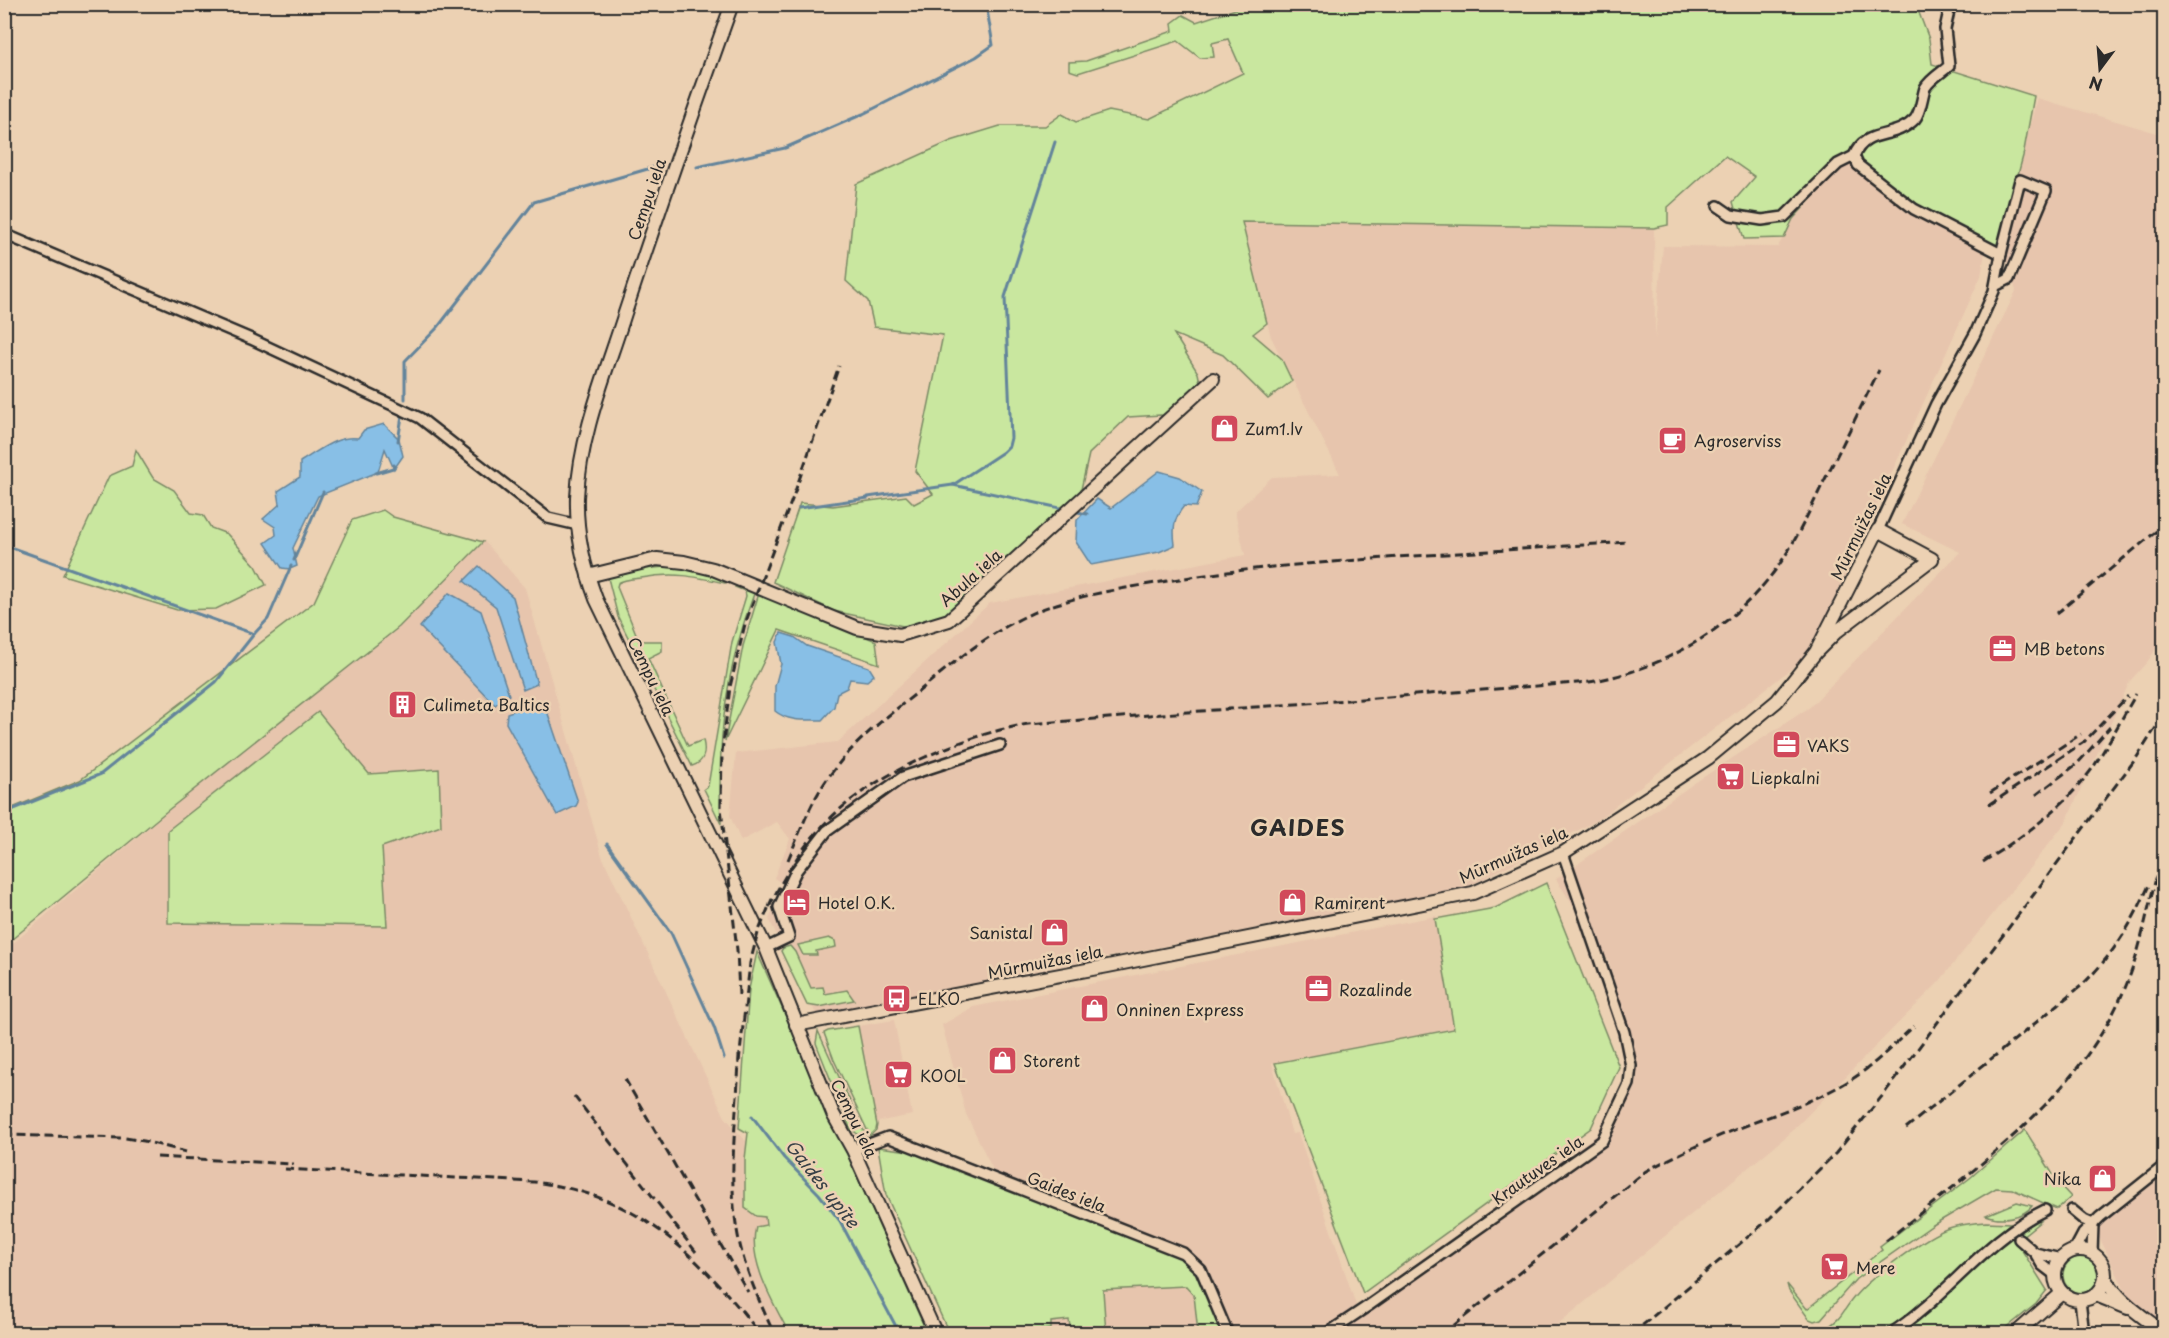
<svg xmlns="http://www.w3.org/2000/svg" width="2169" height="1338" viewBox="0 0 2169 1338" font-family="'Playpen Sans',sans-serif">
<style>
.built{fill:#e7c5ad}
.green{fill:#c9e79f;stroke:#7a8965;stroke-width:1.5}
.water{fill:#88bfe6;stroke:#63849b;stroke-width:1.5}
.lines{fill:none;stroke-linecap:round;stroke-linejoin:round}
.stream{stroke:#63849b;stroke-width:3}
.street-casing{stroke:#2b2b2b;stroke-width:14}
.secondary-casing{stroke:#2b2b2b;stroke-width:16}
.street{stroke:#ecd1b3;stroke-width:9}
.secondary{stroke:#ecd1b3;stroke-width:12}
.rail{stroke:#2b2b2b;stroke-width:3;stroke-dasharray:9 4.5;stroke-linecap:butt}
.labels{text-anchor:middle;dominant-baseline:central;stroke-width:5;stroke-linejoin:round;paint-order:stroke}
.street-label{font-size:16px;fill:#2b2b2b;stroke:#ecd1b3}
.poi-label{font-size:16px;fill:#2b2b2b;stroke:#ecd1b3;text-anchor:start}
.water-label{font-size:18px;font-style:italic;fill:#394147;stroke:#ecd1b3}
.district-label{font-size:22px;font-weight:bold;letter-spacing:1.5px;fill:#2b2b2b;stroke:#ecd1b3}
</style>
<rect width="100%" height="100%" fill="#ecd1b3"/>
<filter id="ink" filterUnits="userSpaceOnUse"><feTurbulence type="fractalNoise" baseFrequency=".0167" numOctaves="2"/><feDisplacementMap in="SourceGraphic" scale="12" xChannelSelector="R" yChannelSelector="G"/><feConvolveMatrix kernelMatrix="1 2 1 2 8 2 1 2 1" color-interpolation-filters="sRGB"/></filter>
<g filter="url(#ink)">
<!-- built -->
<g class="built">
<path d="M2037,98L2164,135V636L2148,661L2130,681L2066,822L1939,982L1788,1135L1547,1333H954L983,1290L995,1174L966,1114L942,1025L973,1007L1436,916L1455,1029L1272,1063L1292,1134L1298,1133L1357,1308L1601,1132L1637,1079L1628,1030L1608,960L1556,879L1696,782L1810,707L1960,552L1902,524L2016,291L2001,241Z"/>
<path d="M1849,161L1914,217L1985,252L1981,276L1809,655L1596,821L1467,887L816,1014L769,919L784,885L774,878L790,839L777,822L741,841L730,816L736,753L838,742L990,603L1245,555L1235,512L1272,477L1340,474L1271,337L1241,222L1654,228L1655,339L1663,246L1778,247L1793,219Z"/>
<path d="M484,541L525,588L602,856L725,1117L835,1244L877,1333H5L4,951L246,745L398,629Z"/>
<path d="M894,1020L912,1115L876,1122L858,1026Z"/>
<path d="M2164,1170V1333L2135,1311L2093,1224Z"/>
</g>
<!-- green -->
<g class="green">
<path d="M1251,4L1916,5L1929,39L1932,64L2034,96L2023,156L1998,249L1920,211L1847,160L1793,219L1784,238L1744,239L1733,202L1755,177L1725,156L1668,207V225L1654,228L1242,222L1267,323L1253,334L1281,358L1292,381L1268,399L1223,355L1174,334L1198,373L1203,396L1174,422L1161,415L1128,417L1089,454L1080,494L948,616L917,629L834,611L773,582L800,503L833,506L906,496L914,504L933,494L915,471L943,335L874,327L868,301L846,281L856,184L951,141L1000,126H1045L1062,114L1076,122L1109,111L1149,119L1243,73L1228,39L1212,43L1214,57L1200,58L1178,41L1078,73L1069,70V62L1086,61L1173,31L1172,23L1183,15L1196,22Z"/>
<path d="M136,450L153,478L174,490L191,513L203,515L211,528L227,534L256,566L266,585L216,609L177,610L63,575L109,476L132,466Z"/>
<path d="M383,510L393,517L483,542L399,627L167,811L5,945V811L80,780L314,602L352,520Z"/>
<path d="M664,567L686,568L726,580L725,583C693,576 674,572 641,578C633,579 625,579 618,583L617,587L639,641H662V651L648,658L688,746L703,740C706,752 705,762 692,766L618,617L608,578L644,569Z"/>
<path d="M736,584L755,591C725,669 717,741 721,824L704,789L708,786L732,642L746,596L745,591L735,587Z"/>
<path d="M759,593L876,641L879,664L779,630L725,741L743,646Z"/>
<path d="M318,712L369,774L439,769L441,826L382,847L387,926L168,923V830Z"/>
<path d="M1546,883L1619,1067L1591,1128L1363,1293L1275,1063L1454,1029L1435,919L1495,908Z"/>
<path d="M829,938L835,941L836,947L816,951L817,955H803L798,945Z"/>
<path d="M790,946L795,952L811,988L823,987L825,994L847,990L854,1000L819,1007L807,1005L781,951L783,948Z"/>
<path d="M757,952L927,1333H789C774,1304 747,1260 756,1227L766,1225L765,1217L756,1216L745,1208V1159L748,1133L739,1128L749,989Z"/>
<path d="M858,1026L877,1125L876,1130L870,1136L834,1060L824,1033L828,1031Z"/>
<path d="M818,1031L866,1136H860L850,1128L816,1043Z"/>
<path d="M2025,1130L2059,1184L2071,1197L2057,1209L2012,1189L1996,1188L1933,1225L1856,1279L1821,1319L1814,1321L1809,1319L1789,1291L1787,1284L1807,1309L1882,1250L1880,1247L1970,1178Z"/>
<path d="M878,1147L910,1151L1072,1213L1178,1256L1198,1272L1209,1294L1223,1333H1198L1194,1295L1186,1286L1103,1290L1106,1333H1071L1069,1320L1051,1322V1329L1012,1333H949L886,1195Z"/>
<path d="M2017,1202L2032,1206C2023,1218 2000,1221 1986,1215Z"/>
<path d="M2036,1220L2041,1221L2016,1241L2047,1290L2036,1304L2000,1333L1897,1334L2009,1235Z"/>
<path d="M1986,1222L2010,1223L1955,1274L1897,1323L1882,1333L1822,1334L1824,1329C1843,1319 1842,1311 1855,1296C1871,1277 1926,1236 1949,1228C1961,1224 1973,1223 1986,1222Z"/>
<circle cx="2081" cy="1275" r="18"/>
</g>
<!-- water -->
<g class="water">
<path d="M384,424L399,439L403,456L394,469L385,449L378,472L318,496L293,548L297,566L290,569L282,568L265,543L276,535L275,527L263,519L280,504L278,491L300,477V462C319,451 336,435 358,438L364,430Z"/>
<path d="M1159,471L1180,477L1202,492L1196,507L1184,506C1173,519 1173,530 1175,545L1159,552L1091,565L1076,542L1077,520L1097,499L1111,508Z"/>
<path d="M479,566L513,597L537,684L523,690L496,607L464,581Z"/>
<path d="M449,593L481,611L509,695L495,705L420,627Z"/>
<path d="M781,633L794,637L807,646L869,667L874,675L867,681L850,679L847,688L837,693L834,707L822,720C806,720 788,722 775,711V686L781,664L777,642Z"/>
<path d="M541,701L545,705L578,802L576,806L557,815L506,723L507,713Z"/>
</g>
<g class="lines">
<!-- stream -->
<g class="stream">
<path d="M1055,142L1005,297L1011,438L1009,446L1003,452L953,485L1060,508"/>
<path d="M697,167L785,148L863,114L976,57L993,45L986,4"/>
<path d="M405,399V361L438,327L534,202L658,166"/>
<path d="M398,441L402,416"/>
<path d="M376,473L393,468L394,465"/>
<path d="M868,497L953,485"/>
<path d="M799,508L868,498"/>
<path d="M1073,511L1087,514"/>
<path d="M4,545L254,634L268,619L291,566"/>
<path d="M294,560L323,492"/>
<path d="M4,813L101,774L216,682L254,634"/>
<path d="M607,844L671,933L714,1027L724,1058"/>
<path d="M752,1116L784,1158L819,1194L840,1221L900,1334"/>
</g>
<defs>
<g id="street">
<path d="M1947,4L1949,11L1945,29L1949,66C1942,72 1929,80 1925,88C1922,97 1921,112 1915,119C1894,141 1866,127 1854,156L1858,165L1914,209L2001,254"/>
<path d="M1718,206L1731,215L1762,220L1784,217L1838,164L1854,156"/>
<path d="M4,234L251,339L420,418L548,518L578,525"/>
<path d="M1878,530L1936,404L1975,334L1994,291L2001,254L2020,180L2046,191L2009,279L1995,286"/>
<path d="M766,948L789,937L779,907L796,871L827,831L903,777L1000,745"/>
<path d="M853,1150L888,1137L1183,1253L1201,1270L1228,1334"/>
<path d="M2072,1210L2084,1220L2093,1224"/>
<path d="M2019,1239L2035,1253L2042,1265L2055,1275"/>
<path d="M2074,1251L2083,1234L2100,1217L2164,1166"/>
<path d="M2035,1253L2061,1259"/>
<path d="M2092,1253L2093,1224"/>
<path d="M2080,1301L2084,1334"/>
<path d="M1326,1334L1368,1306L1602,1141L1629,1084L1631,1066L1624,1032L1563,853"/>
<path d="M1890,1334C1946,1298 1985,1239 2045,1210"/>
</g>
<g id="secondary">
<path d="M732,4C695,107 659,210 625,313C606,373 580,434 577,497C576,532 584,567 596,599L766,948L833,1114L853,1150L936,1334"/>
<path d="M588,576L657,559L684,562L713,569L857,628L900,635L949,620L1213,379"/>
<path d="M796,1025L1108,966L1473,893L1563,853L1708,758L1777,701L1816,652L1878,530L1932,559L1836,632L1816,652"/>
<circle cx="2080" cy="1275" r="25"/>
<path d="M2105,1277C2117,1301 2144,1317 2164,1333"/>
<path d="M2096,1295L2128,1308"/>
<path d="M2015,1334L2062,1293"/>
</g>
</defs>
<!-- street casing -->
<use href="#street" class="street-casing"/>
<!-- secondary casing -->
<use href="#secondary" class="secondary-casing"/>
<!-- street -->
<use href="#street" class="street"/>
<!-- secondary -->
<use href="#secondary" class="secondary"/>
<!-- rail -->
<g class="rail">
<path d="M2056,614L2164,525"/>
<path d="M1990,793L2081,734"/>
<path d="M2036,795L2078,763L2110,727"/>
<path d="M1989,805L2084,742L2128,696"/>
<path d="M788,860C800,832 810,803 828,778C852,743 885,718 918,692C955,661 992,630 1037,611C1080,594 1127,588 1173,580C1249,567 1321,563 1398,557C1475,552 1552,547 1629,542"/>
<path d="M1983,862C2025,835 2065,807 2094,766C2109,743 2122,718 2136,694"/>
<path d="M769,907C807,828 852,789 932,754C964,740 994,730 1028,724L1589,682C1665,669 1734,628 1779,565C1797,539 1810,510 1824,481C1843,444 1861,407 1879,370"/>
<path d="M739,995L737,950L721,808L722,752L730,687L745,624L793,497L839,366"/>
<path d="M739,1055C738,1112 727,1172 737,1230C743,1267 759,1300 774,1334"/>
<path d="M739,1062L750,963L758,933L772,899"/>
<path d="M625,1079L748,1292"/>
<path d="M574,1096L696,1252"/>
<path d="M1906,1128L2081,986C2114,954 2132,924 2150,883"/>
<path d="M4,1135L125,1138L144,1141L186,1152"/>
<path d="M157,1157L294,1164"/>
<path d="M285,1169L534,1182C634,1195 685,1244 747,1317"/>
<path d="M1886,1241C1972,1170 2073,1102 2121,997C2143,951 2147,900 2164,853"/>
<path d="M742,1311L760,1334"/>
<path d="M1443,1334L1646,1171C1676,1155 1706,1141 1737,1129C1775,1114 1813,1102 1847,1082C1872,1068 1893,1045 1914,1026"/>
<path d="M1632,1334L1768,1220L1836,1153L1883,1095L2137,757L2164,715"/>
</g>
</g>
</g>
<!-- icons -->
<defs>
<symbol id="shop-square" viewBox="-11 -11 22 22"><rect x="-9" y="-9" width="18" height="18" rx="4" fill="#d1495b" stroke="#ecd1b3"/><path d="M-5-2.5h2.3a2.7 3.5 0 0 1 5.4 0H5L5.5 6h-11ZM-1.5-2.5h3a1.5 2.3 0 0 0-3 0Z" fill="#fff"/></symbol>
<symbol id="cafe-square" viewBox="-11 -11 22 22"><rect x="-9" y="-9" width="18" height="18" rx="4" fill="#d1495b" stroke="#ecd1b3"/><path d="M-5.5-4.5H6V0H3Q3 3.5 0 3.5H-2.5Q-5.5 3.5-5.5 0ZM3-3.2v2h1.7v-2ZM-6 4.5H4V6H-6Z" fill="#fff"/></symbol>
<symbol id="office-square" viewBox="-11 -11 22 22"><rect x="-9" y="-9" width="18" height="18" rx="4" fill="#d1495b" stroke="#ecd1b3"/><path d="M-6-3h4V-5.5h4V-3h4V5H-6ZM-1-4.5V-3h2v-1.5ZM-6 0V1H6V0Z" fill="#fff"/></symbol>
<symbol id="building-square" viewBox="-11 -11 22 22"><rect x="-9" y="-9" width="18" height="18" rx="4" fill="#d1495b" stroke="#ecd1b3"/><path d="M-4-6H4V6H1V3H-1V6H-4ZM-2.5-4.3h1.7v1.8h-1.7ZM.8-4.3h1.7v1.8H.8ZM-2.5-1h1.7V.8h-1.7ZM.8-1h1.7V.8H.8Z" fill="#fff"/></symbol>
<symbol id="supermarket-square" viewBox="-11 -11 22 22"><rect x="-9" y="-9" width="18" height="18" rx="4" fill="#d1495b" stroke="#ecd1b3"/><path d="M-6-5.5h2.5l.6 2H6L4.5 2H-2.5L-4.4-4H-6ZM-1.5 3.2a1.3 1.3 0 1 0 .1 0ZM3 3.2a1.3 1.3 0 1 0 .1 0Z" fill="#fff"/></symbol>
<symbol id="hotel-square" viewBox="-11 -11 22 22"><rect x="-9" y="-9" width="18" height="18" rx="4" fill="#d1495b" stroke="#ecd1b3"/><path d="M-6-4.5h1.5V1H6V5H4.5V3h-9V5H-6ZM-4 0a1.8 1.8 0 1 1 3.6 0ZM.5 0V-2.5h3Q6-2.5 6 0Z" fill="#fff"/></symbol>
<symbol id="bus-square" viewBox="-11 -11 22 22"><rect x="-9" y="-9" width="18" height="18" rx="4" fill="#d1495b" stroke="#ecd1b3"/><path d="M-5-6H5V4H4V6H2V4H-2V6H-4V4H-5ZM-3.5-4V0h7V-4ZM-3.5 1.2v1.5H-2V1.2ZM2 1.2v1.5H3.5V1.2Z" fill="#fff"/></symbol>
</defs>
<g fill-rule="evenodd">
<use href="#shop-square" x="1208" y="412" width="33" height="33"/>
<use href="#cafe-square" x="1656" y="424" width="33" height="33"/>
<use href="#office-square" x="1986" y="632" width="33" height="33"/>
<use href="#building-square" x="386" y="688" width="33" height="33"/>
<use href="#office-square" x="1770" y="728" width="33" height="33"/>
<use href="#supermarket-square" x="1714" y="760" width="33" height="33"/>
<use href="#hotel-square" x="780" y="886" width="33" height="33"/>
<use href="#shop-square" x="1276" y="886" width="33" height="33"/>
<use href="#shop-square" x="1038" y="916" width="33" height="33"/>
<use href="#office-square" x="1302" y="972" width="33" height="33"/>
<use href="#bus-square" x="880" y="982" width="33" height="33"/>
<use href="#shop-square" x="1078" y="992" width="33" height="33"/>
<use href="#shop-square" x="986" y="1044" width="33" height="33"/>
<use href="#supermarket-square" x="882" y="1058" width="33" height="33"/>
<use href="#shop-square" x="2086" y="1162" width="33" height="33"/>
<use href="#supermarket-square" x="1818" y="1250" width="33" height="33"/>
</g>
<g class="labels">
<!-- street labels -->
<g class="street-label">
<text transform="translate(646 199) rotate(-71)">Cempu iela</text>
<text transform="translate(1860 526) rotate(-64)">Mūrmuižas iela</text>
<text transform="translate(970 577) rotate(-42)">Abula iela</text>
<text transform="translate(652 676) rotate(64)">Cempu iela</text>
<text transform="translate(1513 854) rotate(-24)">Mūrmuižas iela</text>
<text transform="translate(1045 961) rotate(-11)">Mūrmuižas iela</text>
<text transform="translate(855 1118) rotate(64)">Cempu iela</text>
<text transform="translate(1537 1169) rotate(-35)">Krautuves iela</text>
<text transform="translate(1067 1191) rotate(22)">Gaides iela</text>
</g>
<!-- poi labels -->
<g class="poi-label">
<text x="1245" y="428">Zum1.lv</text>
<text x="1694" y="440">Agroserviss</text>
<text x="2024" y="648">MB betons</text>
<text x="423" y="704">Culimeta Baltics</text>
<text x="1807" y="745">VAKS</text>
<text x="1751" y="777">Liepkalni</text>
<text x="818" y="902">Hotel O.K.</text>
<text x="1314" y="902">Ramirent</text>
<text x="1033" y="932" text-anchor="end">Sanistal</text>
<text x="1339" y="989">Rozalinde</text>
<text x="918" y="998">ELKO</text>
<text x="1116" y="1009">Onninen Express</text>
<text x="1023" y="1060">Storent</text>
<text x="920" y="1075">KOOL</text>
<text x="2081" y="1178" text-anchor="end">Nika</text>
<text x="1856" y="1267">Mere</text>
</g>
<!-- water labels -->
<g class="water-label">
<text transform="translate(823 1183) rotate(52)">Gaides upīte</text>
</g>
<!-- district labels -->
<g class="district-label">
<text x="1298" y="826">GAIDES</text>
</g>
</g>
<!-- margin -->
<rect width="2169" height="1338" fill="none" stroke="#ecd1b3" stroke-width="24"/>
<rect x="12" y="12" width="2145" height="1314" fill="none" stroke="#2b2b2b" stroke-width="2" filter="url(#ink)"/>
<!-- north arrow -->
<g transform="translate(2100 69) rotate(196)" stroke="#ecd1b3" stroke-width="4.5" paint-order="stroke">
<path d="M0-4.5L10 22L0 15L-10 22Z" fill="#2b2b2b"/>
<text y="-9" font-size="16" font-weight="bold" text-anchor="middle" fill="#2b2b2b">N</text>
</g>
</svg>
